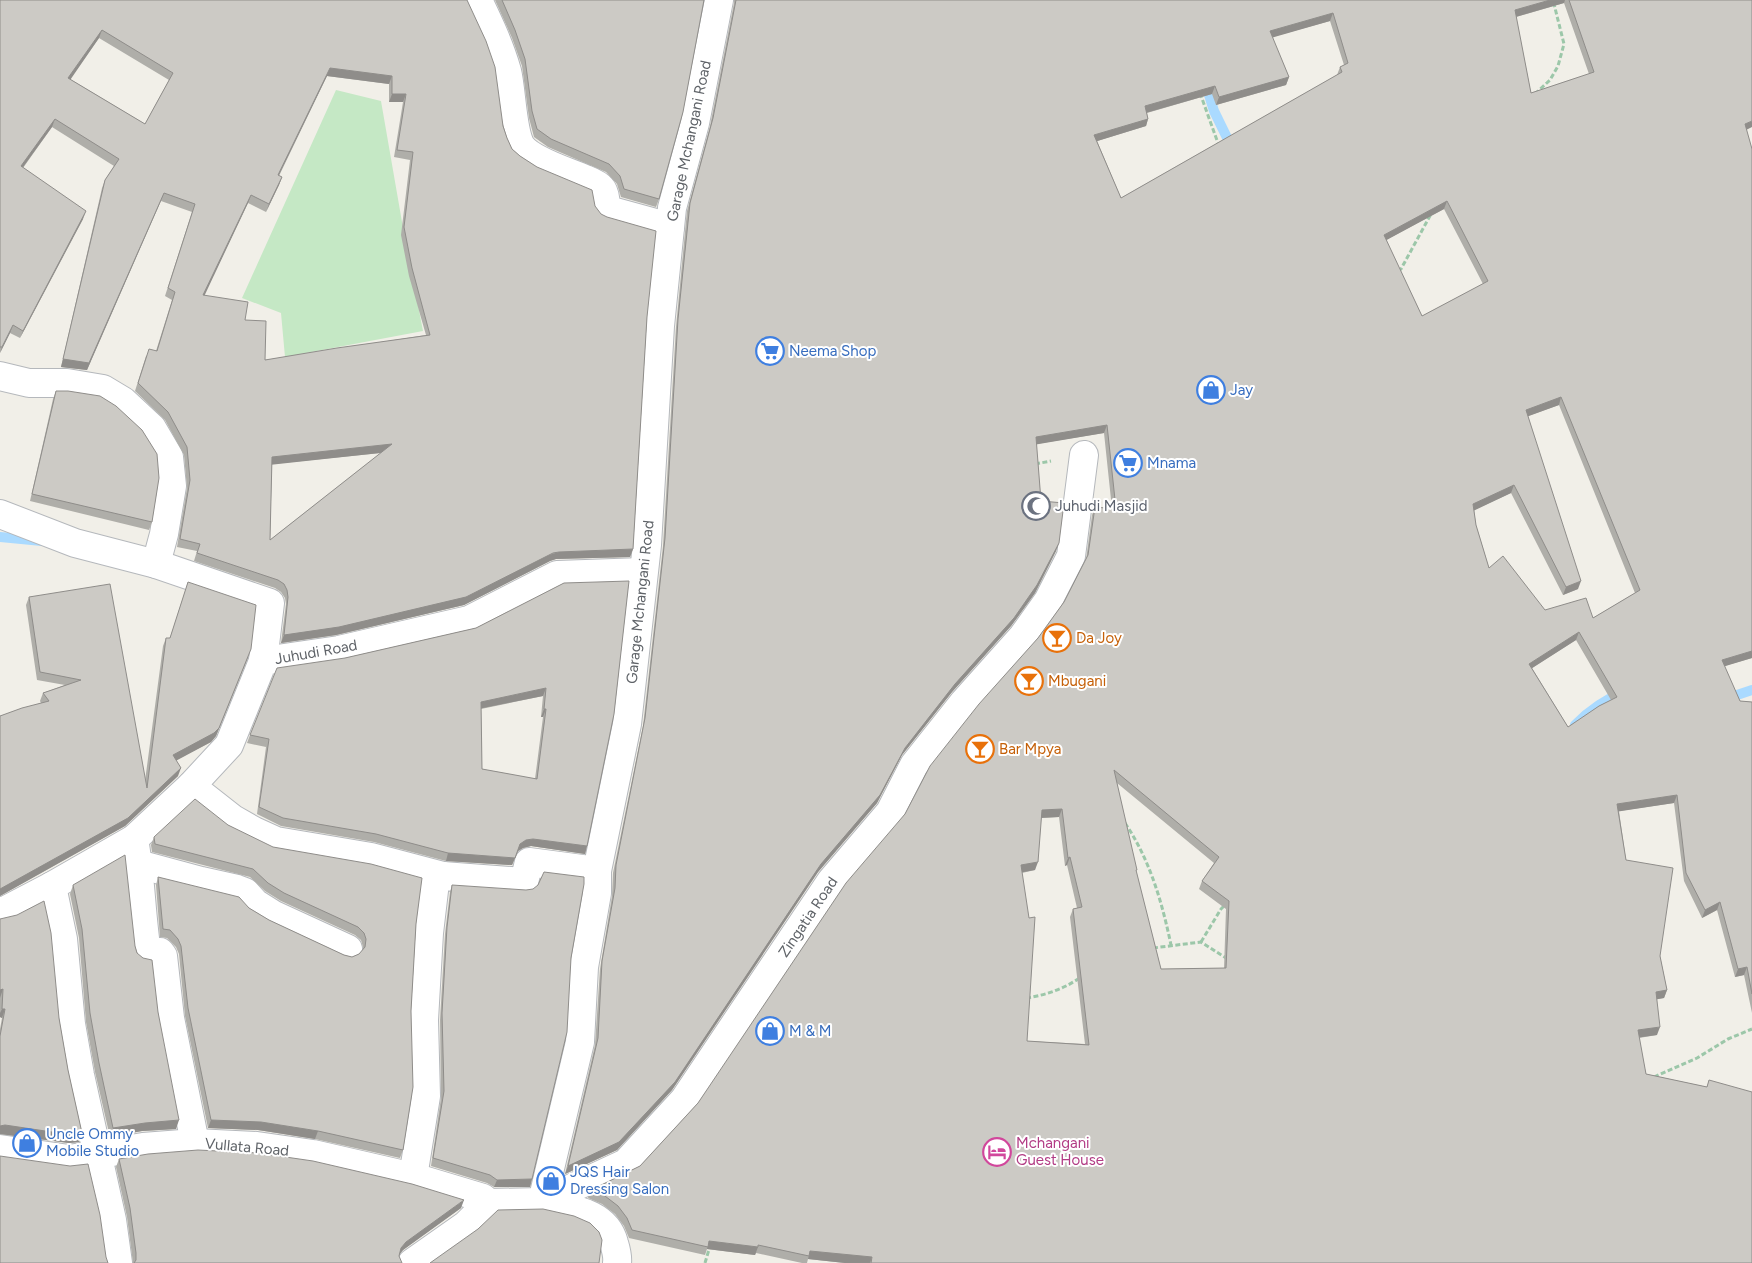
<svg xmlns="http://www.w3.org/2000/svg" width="1752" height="1263" viewBox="0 0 1752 1263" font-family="Figtree,sans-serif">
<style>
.green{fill:#c5e8c5}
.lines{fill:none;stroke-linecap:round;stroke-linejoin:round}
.stream{stroke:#aadaff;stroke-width:10}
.street-casing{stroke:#b5b8bc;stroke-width:30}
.path{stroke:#9cc7a9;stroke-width:3;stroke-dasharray:5 2.5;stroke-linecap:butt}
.street{stroke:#fff;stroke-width:28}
.wall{fill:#afaea9;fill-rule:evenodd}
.shaded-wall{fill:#8f8d8a}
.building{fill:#cccac5;stroke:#8f8d8a;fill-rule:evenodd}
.labels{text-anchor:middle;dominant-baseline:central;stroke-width:4;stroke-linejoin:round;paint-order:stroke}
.street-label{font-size:15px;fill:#5f6368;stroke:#fff}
.shop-label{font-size:15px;fill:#366cbe;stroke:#fff;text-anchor:start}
.worship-label{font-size:15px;fill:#5b616d;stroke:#fff;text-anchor:start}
.food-label{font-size:15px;fill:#c56008;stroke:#fff;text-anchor:start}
.hotel-label{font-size:15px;fill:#b23c85;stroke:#fff;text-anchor:start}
</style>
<rect width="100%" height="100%" fill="#f1efe8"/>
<!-- green -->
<path class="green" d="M336,90L381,101L402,222L423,331L285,357L281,313L242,298Z"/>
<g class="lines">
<!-- stream -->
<g class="stream">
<path d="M1205,82L1214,111L1233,150"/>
<path d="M0,537L42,541"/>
<path d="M1724,696H1734L1752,690"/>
<path d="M1575,725C1589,711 1604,700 1622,693"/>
</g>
<defs>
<g id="street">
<path d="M478,0C489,23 500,46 507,71C512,91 512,131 521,146C532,161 567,171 585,179C590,181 598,184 601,188C607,194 604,203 608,210L670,227"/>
<path d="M0,376L29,383H67L103,389L123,401L152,428L169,457L172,486L164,534L156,564"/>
<path d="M0,514L75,543L156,564L270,603L263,661"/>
<path d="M191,786L233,819L254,831L276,841L371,857L443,876"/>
<path d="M134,839C141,877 141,915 147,953L160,952L163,956L170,1018L195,1143"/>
<path d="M138,864L201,881L237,889L245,892L255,903L274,915L348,949"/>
<path d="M52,886L63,939L71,1024L80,1075L112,1220L118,1263"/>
<path d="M0,912L8,909L52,886L134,839L191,786L229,745L263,661L339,650L469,620L557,575L643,572"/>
<path d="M0,1149L69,1159L143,1147L195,1143L257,1146L313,1154L413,1177L483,1198L488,1203"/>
<path d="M413,1177L426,1096L424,1020L429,933L435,882L443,876L524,882L529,862L597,871"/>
<path d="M412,1263L466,1225L488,1203L542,1202L626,1163L684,1100L831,881L890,812L914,765L964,702L1023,636L1048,601L1071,556L1084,455"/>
<path d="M617,1263C618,1256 616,1250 614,1243C606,1211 570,1209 542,1202L580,1042L584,967L597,893V871L627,724L647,545L660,326L672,208L695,123L719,0"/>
</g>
</defs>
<!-- street casing -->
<use href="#street" class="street-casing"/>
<!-- path -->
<g class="path">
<path d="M1200,93L1219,146"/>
<path d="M1535,94L1550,80L1558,66L1564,44L1553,0"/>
<path d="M1398,271L1401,269L1431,214"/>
<path d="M1035,464L1051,461"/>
<path d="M1125,823C1150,860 1162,902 1171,945"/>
<path d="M1201,942L1221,909L1225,905"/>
<path d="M1153,948L1201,942L1226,958"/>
<path d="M1026,998C1046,995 1064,989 1081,977"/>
<path d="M1654,1077L1697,1058L1728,1039L1752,1029"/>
<path d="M705,1263L710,1246"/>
</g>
<!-- street -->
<use href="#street" class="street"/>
</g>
<!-- wall -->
<g class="wall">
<path d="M0,0H467L507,138L512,149L520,156L595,206L647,317L633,549L630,557L556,559L550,561L464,605L336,635L281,643L286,604L285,598L281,592L275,588L194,561L197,551L177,547L187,488L184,455L165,420L135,391L146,356L156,351L172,300L165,296L192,212L161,201L87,370L61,367L102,188L105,180L114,166L52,127L23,168L83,219L20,338L10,333L0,353ZM99,38L169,80L145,124L70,79ZM327,76L389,84V102H403L394,157L410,160L401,235L409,276L426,335L265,360L245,320L204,295L248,203L266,212L279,185L282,177L279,176ZM381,453L270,540L272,464Z"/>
<path d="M495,0H704L659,199L656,207L621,197L617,184L606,172L548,147L534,137L529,118L522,66L512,38Z"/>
<path d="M734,0H1752L1746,130L1752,149V658L1724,666L1740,701L1752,702V1013L1744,975L1735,977L1717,910L1702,918L1684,881L1674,803L1619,811L1626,860L1660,956L1667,990L1664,998L1657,999V1035L1639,1038L1646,1074L1707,1087L1709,1080L1752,1263H845L808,1259L807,1263H802L756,1253L755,1255L707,1249L705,1255L629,1238L624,1226L615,1214L602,1204L588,1198L591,1190L640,1166L698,1103L905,814L1038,638L1064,602L1086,560L1092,515L1095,507L1112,509L1104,433L1036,444L1041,501L1056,551L1035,593L1011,626L952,692L902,755L877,803L818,872L672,1090L617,1150L565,1174L595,1045L600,969L612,896L613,873L643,726L663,546L676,327L687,211L710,126L734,3ZM1564,3L1589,74L1531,93L1516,17ZM1330,21L1344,65L1340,67L1337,75L1121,198L1097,141L1146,126L1148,119L1147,113L1212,94L1216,105L1286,85L1289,77L1272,37ZM1444,209L1483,284L1422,316L1386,240ZM1559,405L1635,593L1593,618L1545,610L1489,568L1476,525L1474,510L1511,493L1563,595L1578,589L1528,416ZM1576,640L1611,700L1568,727L1532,668ZM1117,783L1214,863L1202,881L1199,889L1226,909L1224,968L1161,969L1136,872ZM1059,817L1065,866L1067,865L1077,908L1073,909L1070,917L1085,1044L1027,1041L1022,873L1035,870L1041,818Z"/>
<path d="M56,391L152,522L149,530L30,501L53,399Z"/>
<path d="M188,582L248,657L216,736L211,742L176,760L178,776L125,826L0,896V716L41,703L40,701L43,693L65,685L37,680L26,605L29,597L145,781L163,646L166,638H170Z"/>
<path d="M564,583L587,846L585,854L531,846L523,848L518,851L512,865L446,861L374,842L281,826L257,814L266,747L247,743L250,735L345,658L476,628ZM543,696L541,717H543L535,779L482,769L481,709Z"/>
<path d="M228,825L416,924L403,1150L400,1158L315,1139L258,1130L208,1128L185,1016L179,954L176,947L167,938L160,937L156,885L158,877L249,908L269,920L344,955L352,957L359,954L363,950V947L361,940L355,935L281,901L265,891L250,877L152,852L151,845L154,837Z"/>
<path d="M73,885L135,946L158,1012L176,1129L142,1131L110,1137L95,1072L86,1022L79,938L70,894Z"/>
<path d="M452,885L532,1179L530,1187H494L487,1183L431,1166L441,1098L440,1020L445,934L450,892Z"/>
<path d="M0,919L59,1018L68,1070L82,1133L79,1142L69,1143L0,1134V1029L2,1018L0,1017Z"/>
<path d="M119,1159L461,1208L403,1250L400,1254L399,1256L133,1263L127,1217L116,1167Z"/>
</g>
<!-- shaded-wall -->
<g class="shaded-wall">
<path d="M1550,0H1565L1564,3L1512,18L1515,10Z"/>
<path d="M1333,13L1330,21L1267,39L1270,31Z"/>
<path d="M102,30L99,38L66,86L68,78Z"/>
<path d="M330,68L392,76L389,84L327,76L275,183L278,175Z"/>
<path d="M1289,77L1286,85L1216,105L1219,97Z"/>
<path d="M1215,86L1212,94L1142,114L1145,106Z"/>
<path d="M392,94H406L403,102H389Z"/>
<path d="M55,119L52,127L18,174L21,166Z"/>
<path d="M1148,119L1146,126L1091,143L1094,135Z"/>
<path d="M1752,121V127L1742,132L1745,124Z"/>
<path d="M282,177L279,185L266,212L269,204Z"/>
<path d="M164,193L87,370L61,367L63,359Z"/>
<path d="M251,195L248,203L201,303L203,295Z"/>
<path d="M1447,201L1444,209L1381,243L1384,235Z"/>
<path d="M86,211L83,219L20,338L23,331Z"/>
<path d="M13,325L10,333L0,353L2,347Z"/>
<path d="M1561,397L1559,405L1523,418L1526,410Z"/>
<path d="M1107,425L1104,433L1033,445L1036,437Z"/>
<path d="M392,444L389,452L269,465L272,457Z"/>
<path d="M1514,485L1511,493L1471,512L1473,504Z"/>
<path d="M1059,543L1056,551L1035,593L1011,626L952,692L902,755L877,803L818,872L672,1090L617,1150L565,1174L568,1166L821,864L905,748Z"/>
<path d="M633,549L630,557L556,559L550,561L464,605L336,635L281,643L284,635L559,552Z"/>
<path d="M1581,581L1578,589L1563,595L1566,587Z"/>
<path d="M1579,632L1576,640L1526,672L1529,664Z"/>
<path d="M1752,651V658L1719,668L1722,660Z"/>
<path d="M248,657L216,736L211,742L170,764L173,755Z"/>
<path d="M546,688L543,696L478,709L481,702Z"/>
<path d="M544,709H546L543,717H541Z"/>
<path d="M181,768L178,776L125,826L0,896V889Z"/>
<path d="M1677,795L1674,803L1615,812L1617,804Z"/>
<path d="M1062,809L1059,817L1039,818L1042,810Z"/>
<path d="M533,839L587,846L585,854L531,846L523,848L518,851L512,865L446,861L448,853L520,844L526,840Z"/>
<path d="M1070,857L1067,865L1065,866L1068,858Z"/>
<path d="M1038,862L1035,870L1018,873L1021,865Z"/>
<path d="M1720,902L1717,910L1702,918L1705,910Z"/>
<path d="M1747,967L1744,975L1735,977L1738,969Z"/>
<path d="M3,989L0,998V990Z"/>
<path d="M1667,990L1664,998L1653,1000L1656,992Z"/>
<path d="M2,1009H5L2,1018L0,1017V1013Z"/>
<path d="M1660,1027L1657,1035L1635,1038L1638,1030Z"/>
<path d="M179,1120L176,1129L142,1131L110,1137L113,1128L145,1123Z"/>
<path d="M211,1120L261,1122L318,1131L315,1139L258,1130L208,1128Z"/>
<path d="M5,1125L82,1133L79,1142L69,1143L0,1134V1126Z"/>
<path d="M532,1179L530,1187H494L497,1180Z"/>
<path d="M464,1200L461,1208L403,1250L398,1256L401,1248L406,1242Z"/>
<path d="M709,1241L758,1247L755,1255L707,1249Z"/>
<path d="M810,1251L872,1257L870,1263H845L808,1259Z"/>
</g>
<!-- building -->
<g class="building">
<path d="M0,0H467L486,41L495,67L503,126L507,138L512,149L520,156L537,167L592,190L595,206L601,214L607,217L656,231L647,317L633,549L559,552L553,553L466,597L339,627L284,635L288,597L287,590L284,584L278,580L197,553L200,544L180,539L190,480L187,447L168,412L138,383L149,349L157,351L175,292L168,288L195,204L164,193L89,363L63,359L105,180L119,159L55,119L21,166L86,211L23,331L13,325L2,347H0ZM102,30L173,73L145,124L68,78ZM330,68L392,76V94H406L397,150L413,152L404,227L412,268L430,335L337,348L265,360L266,321L245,320L248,302L203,295L251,195L269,204L282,177L278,175ZM392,444L270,540L272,457Z"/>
<path d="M502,0H704L683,112L659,199L624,189L620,176L609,164L551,139L537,129L532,111L525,59L515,30Z"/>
<path d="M736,0H1550L1515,10L1531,93L1594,72L1569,0H1752V121L1745,124L1752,149V651L1722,660L1740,701L1752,702V994L1747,967L1738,969L1720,902L1705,910L1686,873L1677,795L1617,804L1626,860L1673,868L1660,956L1667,990L1656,992L1660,1027L1638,1030L1646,1074L1707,1087L1709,1080L1752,1092V1263H871L872,1257L810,1251L809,1256L758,1245V1247L709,1241L708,1247L632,1230L627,1218L618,1206L605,1196L591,1190L640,1166L698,1103L846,883L905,814L930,766L979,704L1038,638L1064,602L1088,555L1095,507L1116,509L1107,425L1036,437L1041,501L1064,503L1059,543L1037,585L1014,618L955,684L905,748L880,795L821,864L675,1082L619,1142L568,1166L598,1038L602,961L615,888L616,865L645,718L665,538L678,319L690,203L713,118ZM1333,13L1348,63L1340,67L1342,72L1121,198L1094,135L1148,119L1145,106L1215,86L1219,97L1289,77L1270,31ZM1447,201L1488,281L1422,316L1384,235ZM1561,397L1640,590L1593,618L1586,598L1545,610L1503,556L1489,568L1476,525L1473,504L1514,485L1566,587L1581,581L1526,410ZM1579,632L1617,697L1599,706L1568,727L1529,664ZM1114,770L1219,857L1202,881L1229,901L1226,968L1161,969L1136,870H1137ZM1062,809L1068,858L1070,857L1082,907L1073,909L1089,1045L1027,1041L1035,917L1029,918L1021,865L1038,862L1042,810Z"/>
<path d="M56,391H68L100,396L116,406L142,430L157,454L159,478L152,522L32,494Z"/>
<path d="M629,581L614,714L587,846L533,839L526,840L520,844L515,858L448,853L376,834L283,818L259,807L269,739L250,735L277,668L345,658L476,628L564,583ZM546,688L544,709H546L537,779L482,769L481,702Z"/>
<path d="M188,582L256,605L251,649L219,728L214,733L173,755L181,768L128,818L0,889V716L22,708L49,701L43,693L81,680L40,672L29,597L110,584L147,788L166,638H170Z"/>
<path d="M195,799L228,825L273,847L371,864L422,878L416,924L411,1011L413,1087L403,1150L318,1131L261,1122L211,1120L188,1008L181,946L178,939L170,930L163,929L158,877L239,897L249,908L269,920L344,955L352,957L359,954L365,947L366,939L364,933L358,927L284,893L268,883L253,869L155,844L154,837Z"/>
<path d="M125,855L135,946L137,953L143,958L152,960L158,1012L179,1120L145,1123L113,1128L99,1063L90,1013L82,929L73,885Z"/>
<path d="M544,872L584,877V884L571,958L567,1032L532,1179L497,1180L490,1175L433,1158L444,1091L442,1013L447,927L452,885L526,890L533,889L538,885Z"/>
<path d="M44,901L51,933L59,1018L68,1070L82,1133L72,1135L5,1125L0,1126V1036L5,1009H2L3,989L0,990V919L17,915Z"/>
<path d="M198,1150L258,1153L313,1161L412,1184L464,1200L406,1242L401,1248L399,1256L402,1263H134L136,1260V1253L130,1208L119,1159L148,1154Z"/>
<path d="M0,1156L70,1166L88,1164L100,1215L106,1257L108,1263H0Z"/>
<path d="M543,1209L574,1216L590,1223L599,1232L602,1240L599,1263H430L478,1229L498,1210Z"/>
</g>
<!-- icons -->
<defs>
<symbol id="supermarket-ring" viewBox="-11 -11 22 22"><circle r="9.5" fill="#fff" stroke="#3f7fe0" stroke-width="1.5"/><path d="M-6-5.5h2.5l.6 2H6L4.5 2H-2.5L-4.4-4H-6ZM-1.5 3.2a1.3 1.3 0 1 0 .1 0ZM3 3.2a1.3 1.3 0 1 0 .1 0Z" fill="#3f7fe0"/></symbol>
<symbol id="shop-ring" viewBox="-11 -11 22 22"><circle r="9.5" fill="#fff" stroke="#3f7fe0" stroke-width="1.5"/><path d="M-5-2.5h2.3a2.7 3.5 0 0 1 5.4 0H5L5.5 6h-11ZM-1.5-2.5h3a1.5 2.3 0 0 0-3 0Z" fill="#3f7fe0"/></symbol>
<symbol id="mosque-ring" viewBox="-11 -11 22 22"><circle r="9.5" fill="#fff" stroke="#6b7280" stroke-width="1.5"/><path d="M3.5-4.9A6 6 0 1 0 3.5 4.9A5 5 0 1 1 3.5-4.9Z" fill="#6b7280"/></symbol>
<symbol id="bar-ring" viewBox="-11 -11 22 22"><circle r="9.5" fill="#fff" stroke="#e8710a" stroke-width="1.5"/><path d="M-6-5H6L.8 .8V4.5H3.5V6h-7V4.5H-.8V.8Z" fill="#e8710a"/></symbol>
<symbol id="hotel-ring" viewBox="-11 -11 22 22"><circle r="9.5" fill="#fff" stroke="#d1479c" stroke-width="1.5"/><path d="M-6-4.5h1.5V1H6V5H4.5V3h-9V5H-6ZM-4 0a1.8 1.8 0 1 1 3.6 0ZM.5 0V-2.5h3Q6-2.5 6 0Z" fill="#d1479c"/></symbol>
</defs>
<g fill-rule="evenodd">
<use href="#supermarket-ring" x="754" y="335" width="32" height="32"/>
<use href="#shop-ring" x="1195" y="374" width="32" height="32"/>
<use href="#supermarket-ring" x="1112" y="447" width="32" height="32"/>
<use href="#mosque-ring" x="1020" y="490" width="32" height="32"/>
<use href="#bar-ring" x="1041" y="622" width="32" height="32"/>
<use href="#bar-ring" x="1013" y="665" width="32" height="32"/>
<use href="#bar-ring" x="964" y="733" width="32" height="32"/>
<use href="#shop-ring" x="754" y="1015" width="32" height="32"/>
<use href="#shop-ring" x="11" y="1127" width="32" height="32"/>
<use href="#hotel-ring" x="981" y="1136" width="32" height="32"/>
<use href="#shop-ring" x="535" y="1165" width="32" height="32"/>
</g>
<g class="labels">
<!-- street labels -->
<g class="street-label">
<text transform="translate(689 141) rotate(-78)">Garage Mchangani Road</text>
<text transform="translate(640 602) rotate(-84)">Garage Mchangani Road</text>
<text transform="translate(316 652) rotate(-10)">Juhudi Road</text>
<text transform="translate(808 917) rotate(-56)">Zingatia Road</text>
<text transform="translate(247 1147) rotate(5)">Vullata Road</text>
</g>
<!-- shop labels -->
<g class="shop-label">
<text x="789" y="351">Neema Shop</text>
<text x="1230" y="390">Jay</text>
<text x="1147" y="463">Mnama</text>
<text x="789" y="1031">M &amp; M</text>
<text x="46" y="1134">Uncle Ommy<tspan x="46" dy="17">Mobile Studio</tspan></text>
<text x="570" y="1172">JQS Hair<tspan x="570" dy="17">Dressing Salon</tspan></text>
</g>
<!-- worship labels -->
<g class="worship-label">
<text x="1055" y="506">Juhudi Masjid</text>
</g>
<!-- food labels -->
<g class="food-label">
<text x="1076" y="638">Da Joy</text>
<text x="1048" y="681">Mbugani</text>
<text x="999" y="749">Bar Mpya</text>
</g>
<!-- hotel labels -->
<g class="hotel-label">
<text x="1016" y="1143">Mchangani<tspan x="1016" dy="17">Guest House</tspan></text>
</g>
</g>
</svg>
